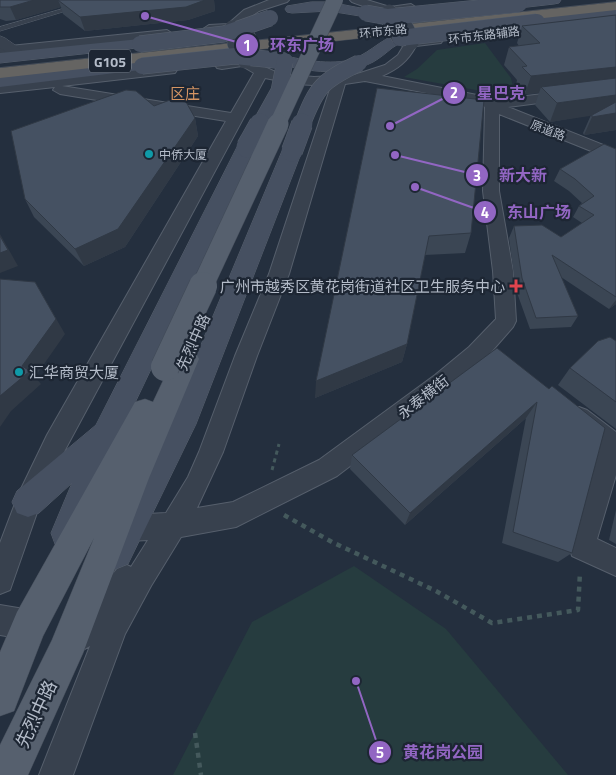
<svg xmlns="http://www.w3.org/2000/svg" width="616" height="775" viewBox="0 0 616 775" font-family="'Titillium Web','Noto Sans SC',sans-serif">
<style>
.green{fill:#263c3f}
.lines{fill:none;stroke-linecap:round;stroke-linejoin:round}
.service-casing{stroke:#565f6c;stroke-width:1}
.minor-casing{stroke:#565f6c;stroke-width:2}
.tertiary-casing{stroke:#565f6c;stroke-width:1}
.secondary-casing{stroke:#565f6c;stroke-width:1}
.primary-casing{stroke:#414a57;stroke-width:1}
.trunk-casing{stroke:#434c59;stroke-width:1}
.path-far1{stroke:#44595c;stroke-width:3;stroke-dasharray:4 4;stroke-linecap:butt}
.path{stroke:#44595c;stroke-width:4.5;stroke-dasharray:5 5;stroke-linecap:butt}
.service{fill:#38414e;fill-rule:evenodd}
.minor{fill:#38414e;fill-rule:evenodd}
.tertiary{fill:#38414e;fill-rule:evenodd}
.secondary{fill:#465061;fill-rule:evenodd}
.primary{fill:#56606e;fill-rule:evenodd}
.trunk{fill:#656462;fill-rule:evenodd}
.minor-bridge-casing{stroke:#565f6c;stroke-width:14;stroke-linecap:butt}
.tertiary-bridge-casing{stroke:#565f6c;stroke-width:17;stroke-linecap:butt}
.secondary-bridge-far1-casing{stroke:#565f6c;stroke-width:17;stroke-linecap:butt}
.secondary-bridge-casing{stroke:#565f6c;stroke-width:22;stroke-linecap:butt}
.primary-bridge-far2-casing{stroke:#414a57;stroke-width:17;stroke-linecap:butt}
.primary-bridge-far1-casing{stroke:#414a57;stroke-width:22;stroke-linecap:butt}
.primary-bridge-casing{stroke:#414a57;stroke-width:29;stroke-linecap:butt}
.minor-bridge{stroke:#38414e;stroke-width:13}
.tertiary-bridge{stroke:#38414e;stroke-width:16}
.secondary-bridge-far1{stroke:#465061;stroke-width:16}
.secondary-bridge{stroke:#465061;stroke-width:21}
.primary-bridge-far2{stroke:#56606e;stroke-width:16}
.primary-bridge-far1{stroke:#56606e;stroke-width:21}
.primary-bridge{stroke:#56606e;stroke-width:28}
.wall{fill:#3b4654}
.shaded-wall{fill:#303945}
.building{fill:#455162;stroke:#303945}
.culture-dot{fill:#0f9aa8;stroke:#1d2633;stroke-width:2}
.health-dot{fill:#e0444e;stroke:#1d2633;stroke-width:2}
.labels{text-anchor:middle;dominant-baseline:central;stroke-width:4.5;stroke-linejoin:round;paint-order:stroke}
.far-street-label{font-size:12px;fill:#b4bcc9;stroke:#1d2633}
.far-poi-label{font-size:12px;fill:#b4bcc9;stroke:#1d2633;text-anchor:start}
.shield{fill:#1d2633;stroke:#878f9c;stroke-width:1}
.shield-label{font-size:14px;font-weight:bold;fill:#b4bcc9}
.far-quarter-label{font-size:15px;fill:#d59563;stroke:#1d2633}
.poi-label{font-size:15px;fill:#b4bcc9;stroke:#1d2633;text-anchor:end}
.street-label{font-size:15px;fill:#b4bcc9;stroke:#1d2633}
.near-street-label{font-size:18px;fill:#b4bcc9;stroke:#1d2633}
.leader{fill:none;stroke:#9266c3;stroke-width:2}
.callout-dot{fill:#9266c3;stroke:#1d2633;stroke-width:2}
.mark-label{font-size:15px;text-anchor:middle;font-weight:bold;fill:#fff}
.callout-label{font-size:16px;text-anchor:middle;font-weight:bold;fill:#9266c3;stroke:#1d2633;stroke-width:4.5;stroke-linejoin:round;paint-order:stroke}
</style>
<rect width="100%" height="100%" fill="#242f3e"/>
<!-- green -->
<g class="green">
<path d="M485,43L511,78L514,91L498,94L404,77L417,69L437,50Z"/>
<path d="M354,566L446,629L568,775H173L252,622Z"/>
</g>
<g class="lines">
<defs>
<path id="service" d="M93,0H102L0,31V27Z"/>
<g id="minor">
<path d="M269,0H289L287,2L259,11L247,19L236,30L209,33L203,29L209,25L228,24L244,10Z"/>
<path d="M350,0H367L390,7L411,4L417,8C403,22 368,8 352,2Z"/>
<path d="M167,30L173,34L171,37L0,55V47Z"/>
<path d="M437,36L443,40L441,43L416,46C408,61 398,69 382,76L482,96L494,100L616,85V93L508,107L616,150V161L499,114V191L513,271L516,321L513,327L485,359L451,389L337,476L236,527L181,537L151,586L125,634L73,775H39L90,646L79,652L69,647L64,637L69,627L117,569L127,565L131,567L148,540L129,541L120,537L116,528L120,519L129,515L166,513L188,477L199,452L235,356L269,274L331,86L295,84L265,78L65,450L40,504L10,590L0,594V543L19,493L47,435L226,121L60,94L53,90L55,87L0,93V85L170,66L177,70L175,73L62,86L231,113L254,73L242,66L222,69L217,68L215,65L217,62L245,58L280,74L314,77L354,75L385,65L398,55L407,40ZM365,81L478,103L485,107L483,191L493,271L496,319L469,347L435,375L319,460L233,502L197,508L223,452L257,356L289,274L345,84Z"/>
<path d="M579,407L587,410L616,432V475L597,539L616,548V576L572,556L569,546L600,448L571,424L567,417L571,410Z"/>
<path d="M0,605L30,610L40,615L45,625L40,635L30,640L0,635Z"/>
</g>
<path id="tertiary" d="M0,36L5,38L22,50L20,53H8L0,48Z"/>
<g id="secondary">
<path d="M518,0H561L559,3L554,4L519,8L514,7L512,4Z"/>
<path d="M329,2L371,10L373,13L371,16L366,17L329,11L292,13L287,12L285,9L287,6L311,2Z"/>
<path d="M616,9V17L537,26L532,25L530,22L532,19L537,18Z"/>
<path d="M400,33L405,35L408,38C404,43 397,44 392,48C386,53 380,58 373,62C344,77 310,72 279,64L277,61L279,58C288,55 297,59 306,60C319,62 332,63 345,61C366,58 379,39 400,33Z"/>
<path d="M140,39L146,41L148,44L146,47L0,63V53Z"/>
<path d="M142,61L148,63L150,66L148,69L0,87V77Z"/>
<path d="M247,141L254,143L257,147L122,430L79,544L67,549L55,544L51,533L72,483L39,513L28,517L17,513L12,502L17,491L96,425L237,147L240,143Z"/>
<path d="M292,145L299,147L302,151L196,424L128,564L116,569L104,564L99,552L104,540L170,419L282,151L285,147Z"/>
</g>
<path id="primary" d="M186,348L195,351L199,359L149,478L83,653L28,775H0V745L52,640L94,538L43,636L14,711L0,716V652L17,612L135,402L145,399L153,402L177,351Z"/>
<path id="trunk" d="M616,2V10L0,78V68Z"/>
</defs>
<!-- service casing -->
<use href="#service" class="service-casing"/>
<!-- minor casing -->
<use href="#minor" class="minor-casing"/>
<!-- tertiary casing -->
<use href="#tertiary" class="tertiary-casing"/>
<!-- secondary casing -->
<use href="#secondary" class="secondary-casing"/>
<!-- primary casing -->
<use href="#primary" class="primary-casing"/>
<!-- trunk casing -->
<use href="#trunk" class="trunk-casing"/>
<!-- path-far1 -->
<path class="path-far1" d="M272,470L279,444"/>
<!-- path -->
<g class="path">
<path d="M284,515L332,542L436,591L492,623L578,610L580,572"/>
<path d="M195,733L201,775"/>
</g>
<!-- service -->
<use href="#service" class="service"/>
<!-- minor -->
<use href="#minor" class="minor"/>
<!-- tertiary -->
<use href="#tertiary" class="tertiary"/>
<!-- secondary -->
<use href="#secondary" class="secondary"/>
<!-- primary -->
<use href="#primary" class="primary"/>
<!-- trunk -->
<use href="#trunk" class="trunk"/>
<defs>
<g id="minor-bridge">
<path d="M389,11C401,19 411,28 412,43"/>
<path d="M232,27L234,44L245,62"/>
</g>
<g id="tertiary-bridge">
<path d="M388,17L400,38"/>
<path d="M236,31L247,36L251,50L244,55"/>
</g>
<g id="secondary-bridge-far1">
<path d="M366,13L388,17L519,4"/>
<path d="M400,38L537,22"/>
<path d="M140,44L224,34L270,18"/>
<path d="M142,66L235,56L285,61"/>
<path d="M260,125L279,91L285,61"/>
<path d="M302,125C317,86 322,81 359,63"/>
</g>
<g id="secondary-bridge">
<path d="M247,147L260,124"/>
<path d="M292,151L302,124"/>
</g>
<path id="primary-bridge-far2" d="M277,125L335,0"/>
<path id="primary-bridge-far1" d="M202,287L278,124"/>
<path id="primary-bridge" d="M165,367L203,286"/>
</defs>
<!-- minor-bridge casing -->
<use href="#minor-bridge" class="minor-bridge-casing"/>
<!-- tertiary-bridge casing -->
<use href="#tertiary-bridge" class="tertiary-bridge-casing"/>
<!-- secondary-bridge-far1 casing -->
<use href="#secondary-bridge-far1" class="secondary-bridge-far1-casing"/>
<!-- secondary-bridge casing -->
<use href="#secondary-bridge" class="secondary-bridge-casing"/>
<!-- primary-bridge-far2 casing -->
<use href="#primary-bridge-far2" class="primary-bridge-far2-casing"/>
<!-- primary-bridge-far1 casing -->
<use href="#primary-bridge-far1" class="primary-bridge-far1-casing"/>
<!-- primary-bridge casing -->
<use href="#primary-bridge" class="primary-bridge-casing"/>
<!-- minor-bridge -->
<use href="#minor-bridge" class="minor-bridge"/>
<!-- tertiary-bridge -->
<use href="#tertiary-bridge" class="tertiary-bridge"/>
<!-- secondary-bridge-far1 -->
<use href="#secondary-bridge-far1" class="secondary-bridge-far1"/>
<!-- secondary-bridge -->
<use href="#secondary-bridge" class="secondary-bridge"/>
<!-- primary-bridge-far2 -->
<use href="#primary-bridge-far2" class="primary-bridge-far2"/>
<!-- primary-bridge-far1 -->
<use href="#primary-bridge-far1" class="primary-bridge-far1"/>
<!-- primary-bridge -->
<use href="#primary-bridge" class="primary-bridge"/>
</g>
<!-- wall -->
<g class="wall">
<path d="M0,0H214L215,11L188,20L85,31L63,14L61,7L16,20L6,21L0,19Z"/>
<path d="M616,15V130L584,135L583,133L591,115L550,122L535,105L539,93L525,94L516,85L517,80L504,65L509,47L519,46L517,43L522,26Z"/>
<path d="M377,88L471,233L465,253L425,255L407,344L402,362L315,398Z"/>
<path d="M154,106L195,118L198,136L125,247L84,266L34,217L25,199Z"/>
<path d="M616,149V304L609,309L561,277L578,316L571,327L530,329L516,290L509,238L514,226L561,237L582,223L573,217L579,206L582,203L569,191L554,181L560,169Z"/>
<path d="M616,341V429L558,385L570,368Z"/>
<path d="M549,389L572,553L558,562L502,543L526,418L405,525L350,469L352,455Z"/>
<path d="M616,510V544L609,540Z"/>
</g>
<!-- shaded-wall -->
<g class="shaded-wall">
<path d="M34,0H87H58L61,7L16,20L10,7Z"/>
<path d="M205,0H214L215,11L188,20L85,31L80,17Z"/>
<path d="M616,67V84L541,87L539,93L525,94L531,76Z"/>
<path d="M616,95V112L550,122L557,103Z"/>
<path d="M616,113V130L584,135L592,117Z"/>
<path d="M195,118L198,136L125,247L84,266L75,249Z"/>
<path d="M0,234L18,266L0,273Z"/>
<path d="M35,282L65,334L35,377L41,384L11,411L0,427V396L22,366Z"/>
<path d="M616,300V304L609,309Z"/>
<path d="M407,344L402,362L315,398L316,381Z"/>
<path d="M537,402L526,418L405,525L410,513Z"/>
</g>
<!-- building -->
<g class="building">
<path d="M0,0H34L10,7H0Z"/>
<path d="M58,0H205L186,7L80,17Z"/>
<path d="M616,15V67L531,76L522,67L527,66L509,47L540,43L522,26Z"/>
<path d="M616,78V95L557,103L541,87Z"/>
<path d="M377,88L484,100L471,233L429,236L407,344L316,381Z"/>
<path d="M126,90L136,91L154,106L170,100L186,102L195,118L118,229L75,249L25,199L11,131Z"/>
<path d="M616,102V113L592,117V115Z"/>
<path d="M604,144L616,149V297L552,255L578,316L536,318L522,278L514,226L542,225L561,237L594,215L579,206L594,196L575,179L560,169Z"/>
<path d="M0,236L8,250L0,253Z"/>
<path d="M0,279L35,282L56,319L22,366L30,371L0,396Z"/>
<path d="M610,337L616,341V402L570,368L598,341Z"/>
<path d="M497,348L549,389L552,386L605,428L572,553L513,532L537,402L410,513L352,455Z"/>
</g>
<!-- markers -->
<g class="culture-dot">
<circle cx="149" cy="154" r="5"/>
<circle cx="19" cy="372" r="5"/>
</g>
<path class="health-dot" d="M513.5 278.5h5v5h5v5h-5v5h-5v-5h-5v-5h5z"/>
<g class="labels">
<!-- far-street labels -->
<g class="far-street-label">
<text transform="translate(383 31) rotate(-6)">环市东路</text>
<text transform="translate(484 35) rotate(-7)">环市东路辅路</text>
<text transform="translate(548 130) rotate(21)">原道路</text>
</g>
<!-- far-poi labels -->
<g class="far-poi-label">
<text x="159" y="154">中侨大厦</text>
</g>
<!-- shield labels -->
<rect class="shield" x="89" y="49.5" width="42" height="23" rx="4"/>
<g class="shield-label">
<text x="110" y="61">G105</text>
</g>
<!-- far-quarter labels -->
<g class="far-quarter-label">
<text x="185" y="93">区庄</text>
</g>
<!-- poi labels -->
<g class="poi-label">
<text x="505" y="286">广州市越秀区黄花岗街道社区卫生服务中心</text>
<text x="29" y="372" text-anchor="start">汇华商贸大厦</text>
</g>
<!-- street labels -->
<g class="street-label">
<text transform="translate(193 342) rotate(-66)">先烈中路</text>
<text transform="translate(423 397) rotate(-38)">永泰横街</text>
</g>
<!-- near-street labels -->
<g class="near-street-label">
<text transform="translate(36 714) rotate(-65)">先烈中路</text>
</g>
</g>
<!-- callouts -->
<path class="leader" d="M145 16L247 45M390 126L454 93M395 155L477 175M415 187L485 212M356 681L380 752"/>
<g class="callout-dot">
<circle cx="145" cy="16" r="5"/>
<circle cx="390" cy="126" r="5"/>
<circle cx="395" cy="155" r="5"/>
<circle cx="415" cy="187" r="5"/>
<circle cx="356" cy="681" r="5"/>
<circle cx="247" cy="45" r="12"/>
<circle cx="454" cy="93" r="12"/>
<circle cx="477" cy="175" r="12"/>
<circle cx="485" cy="212" r="12"/>
<circle cx="380" cy="752" r="12"/>
</g>
<g class="mark-label">
<text x="247" y="51">1</text>
<text x="454" y="98">2</text>
<text x="477" y="181">3</text>
<text x="485" y="218">4</text>
<text x="380" y="758">5</text>
</g>
<g class="callout-label">
<text x="302" y="51">环东广场</text>
<text x="501" y="99">星巴克</text>
<text x="523" y="181">新大新</text>
<text x="539" y="218">东山广场</text>
<text x="443" y="758">黄花岗公园</text>
</g>
</svg>
